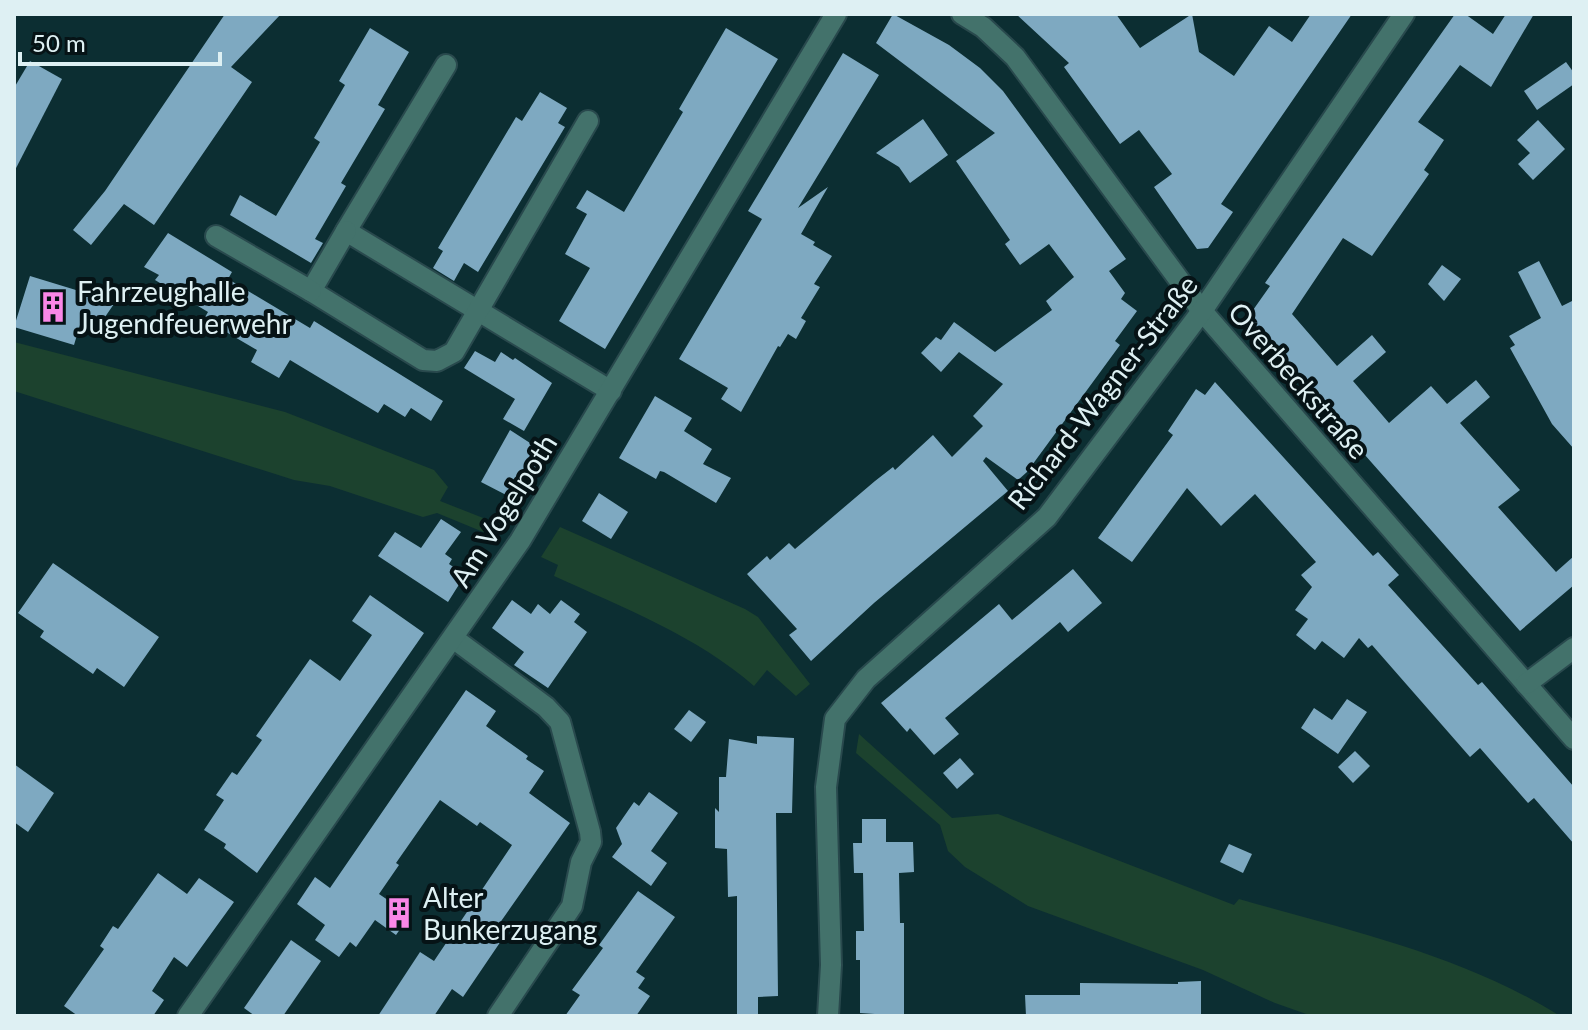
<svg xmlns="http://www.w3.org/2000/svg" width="1588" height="1030" viewBox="0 0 1588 1030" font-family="Lato,sans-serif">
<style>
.green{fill:#1c422e}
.building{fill:#7ea9c1}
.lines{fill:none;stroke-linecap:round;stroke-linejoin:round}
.minor-casing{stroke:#29494d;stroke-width:24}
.minor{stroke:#43726b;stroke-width:20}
.labels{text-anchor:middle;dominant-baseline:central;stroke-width:8;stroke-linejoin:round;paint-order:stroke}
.poi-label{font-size:28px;fill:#def0f3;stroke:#061316;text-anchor:start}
.street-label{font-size:28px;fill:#def0f3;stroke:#061316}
</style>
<rect width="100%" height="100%" fill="#0c2e32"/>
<!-- green -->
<g class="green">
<path d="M14,342L285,412L434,470L448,487L440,501L501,525L493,536L437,513L423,517L330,486L294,480L14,391Z"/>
<path d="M560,527L745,609L758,617L810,684L796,696L767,670L754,686C697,636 622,607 554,576L558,565L541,557Z"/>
<path d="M859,734L952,818L998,814L1234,905L1239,899C1348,930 1463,955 1560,1016H1312L1275,1003L1203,970L1028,906L965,867L948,851L940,825L856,753Z"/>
</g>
<!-- building -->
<g class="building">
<path d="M225,14H281L231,67L252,82L154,225L124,204L91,245L73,230L105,191Z"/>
<path d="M893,14L949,45L980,68L1003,91L1126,259L1109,271L1125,293L1121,299L1137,311L1115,341L1120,345L1027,472L1018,480L986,457L983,461L1008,491L874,603L811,661L789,635L797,629L747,574L767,556L770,560L789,543L795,549L875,481L893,467L895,470L933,435L952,457L983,426L973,416L1003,384L959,352L941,372L921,353L936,337L941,340L954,322L995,352L1052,310L1046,301L1074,277L1049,244L1020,265L1005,244L1010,240L956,161L995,133L876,43Z"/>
<path d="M1016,14H1116L1140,48L1192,14L1199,52L1234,76L1269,26L1292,42L1311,14H1352L1221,204L1233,212L1208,248L1197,249L1154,187L1172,174L1139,130L1120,144L1064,67L1069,63Z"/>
<path d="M1455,14H1465L1493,34L1506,14H1534L1491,87L1460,65L1418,122L1444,140L1424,170L1429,174L1372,256L1343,238L1292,314L1337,366L1372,335L1386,352L1353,381L1389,423L1431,386L1447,404L1476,380L1490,397L1460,423L1520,490L1498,507L1556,572L1574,556V585L1520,631L1246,320L1270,286L1265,283Z"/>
<path d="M370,28L409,52L378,105L385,109L341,183L346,186L315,239L323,243L311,263L230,215L240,195L276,216L320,142L314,138L345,85L339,81Z"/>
<path d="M726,28L778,59L605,349L559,321L590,268L565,254L587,214L576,208L587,190L624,212L683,112L679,109Z"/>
<path d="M843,53L879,75L798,208L828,187L801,234L815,242L813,245L832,256L814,284L820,287L801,318L806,321L796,339L788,334L780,347L778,346L741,412L721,399L728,388L679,359L762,219L748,211Z"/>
<path d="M30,61L62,79L14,172V88Z"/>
<path d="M1566,62L1574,73V84L1537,110L1524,91Z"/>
<path d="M540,92L567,108L558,123L565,127L478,272L464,263L454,281L433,268L443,251L438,248L516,117L522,121Z"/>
<path d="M923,119L948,155L910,183L899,167L876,153Z"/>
<path d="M1538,120L1565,149L1533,180L1518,164L1530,153L1517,140Z"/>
<path d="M168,233L232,272L228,279L310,328L314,321L443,401L431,421L411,408L405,417L384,404L378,413L290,360L279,378L251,362L257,350L204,319L208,312L155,280L159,275L144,267Z"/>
<path d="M1539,261L1562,306L1574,300V449L1552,424L1510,348L1515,345L1509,336L1541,318L1518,272Z"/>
<path d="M1442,265L1461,279L1444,301L1428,284Z"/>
<path d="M30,276L89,294L116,301L96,330L80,325L74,345L14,327Z"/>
<path d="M475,351L495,362L501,352L513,360L515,358L552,383L524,431L503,419L515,399L464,368Z"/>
<path d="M1215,382L1373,556L1378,552L1399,575L1388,585L1478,685L1482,682L1574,787V844L1534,798L1528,803L1480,748L1470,757L1372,645L1368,648L1359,638L1344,658L1322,641L1315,650L1296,635L1308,619L1295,610L1312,587L1301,575L1316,562L1255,494L1221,526L1187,488L1132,562L1098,538L1173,435L1168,431L1196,389L1205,395Z"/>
<path d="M655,396L692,418L684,431L712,449L703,464L731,478L716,503L664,472L660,471L656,479L619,458Z"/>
<path d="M510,430L544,452L521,494L513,489L510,497L481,482Z"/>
<path d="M599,493L628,512L611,539L582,521Z"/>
<path d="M441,519L461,532L445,554L452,559L449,564L465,575L448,602L378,556L395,532L421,548Z"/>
<path d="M53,563L159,637L124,687L97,668L93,674L40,637L44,631L18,613Z"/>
<path d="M1073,569L1102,603L1068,632L1060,622L945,718L959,734L934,755L910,728L907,732L881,703L999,604L1012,620Z"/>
<path d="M370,595L424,633L257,873L224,848L226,844L204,830L224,800L216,795L232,772L237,775L262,740L256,736L310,659L340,681L372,635L352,621Z"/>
<path d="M512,600L531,614L538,604L550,614L561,600L580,614L574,622L587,632L548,688L514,665L524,652L492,628Z"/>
<path d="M466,690L496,711L486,726L528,756L526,759L544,771L529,793L570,823L492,934L501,941L463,997L452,989L434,1016H378L420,952L434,961L512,845L480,822L477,826L440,800L396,863L399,865L379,894L410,915L396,935L375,920L356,947L350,942L339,957L315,940L325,925L297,904L315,877L330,888Z"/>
<path d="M1347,699L1367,712L1338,754L1301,728L1314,708L1332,720Z"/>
<path d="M689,710L706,722L691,742L674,729Z"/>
<path d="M757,736L794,738L792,813H776L778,996L758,997V1016H737V896L728,897L727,849L715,848V808L719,812V777H726L729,739L757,744Z"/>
<path d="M1355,751L1370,766L1353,783L1338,767Z"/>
<path d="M960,758L974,774L957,789L943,773Z"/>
<path d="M14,764L54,793L28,832L14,822Z"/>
<path d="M649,792L678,813L651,851L667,863L651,886L612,857L622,844L616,828L634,802L639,806Z"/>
<path d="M862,819H886V842H913L914,872L899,873L900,923H904V1016L860,1013V960H856V931H864L863,873H854L853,843H862Z"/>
<path d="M1229,844L1252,854L1243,873L1220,862Z"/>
<path d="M158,873L187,894L199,878L234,902L187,967L174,957L152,991L164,1000L153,1016H78L64,1006L104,949L100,946L113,926L118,929Z"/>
<path d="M638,891L675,917L636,972L645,978L638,988L650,996L636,1016H565L580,995L572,990L603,948L599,945Z"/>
<path d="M291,940L321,961L283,1016H255L244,1008Z"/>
<path d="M1201,981V1016H1026L1025,995H1080V983L1178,984V982Z"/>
</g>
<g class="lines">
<defs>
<g id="minor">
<path d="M962,14L983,27L1015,57L1202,311L1574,739"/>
<path d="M446,65L346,231L611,391"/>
<path d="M346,231L311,291L423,360L437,361L454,352L588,121"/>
<path d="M216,236L311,291"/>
<path d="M453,638L546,707L560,722L590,832L591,842L581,862L572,906L498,1016"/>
<path d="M1526,684L1574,648"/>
<path d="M188,1016L520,541L836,14"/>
<path d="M828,1016L831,965L826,787L835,719L866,679L1047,517L1202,311L1404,14"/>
</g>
</defs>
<!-- minor casing -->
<use href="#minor" class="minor-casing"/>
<!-- minor -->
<use href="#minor" class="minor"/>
</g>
<!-- icons -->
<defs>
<symbol id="building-bare" viewBox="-9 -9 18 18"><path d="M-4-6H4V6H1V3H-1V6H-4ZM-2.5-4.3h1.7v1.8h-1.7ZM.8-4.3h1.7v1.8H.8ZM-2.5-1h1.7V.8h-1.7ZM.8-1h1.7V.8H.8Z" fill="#fa87e7" stroke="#061316" stroke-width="2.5" paint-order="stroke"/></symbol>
</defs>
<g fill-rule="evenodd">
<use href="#building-bare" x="31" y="285" width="44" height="44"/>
<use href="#building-bare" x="377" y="891" width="44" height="44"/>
</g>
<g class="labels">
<!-- poi labels -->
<g class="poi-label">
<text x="77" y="291">Fahrzeughalle<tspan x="77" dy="32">Jugendfeuerwehr</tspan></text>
<text x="423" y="897">Alter<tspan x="423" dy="32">Bunkerzugang</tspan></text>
</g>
<!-- street labels -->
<g class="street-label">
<text transform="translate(1299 380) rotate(49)">Overbeckstraße</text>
<text transform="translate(1102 392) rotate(-52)">Richard-Wagner-Straße</text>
<text transform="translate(503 510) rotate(-58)">Am Vogelpoth</text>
</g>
</g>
<!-- border -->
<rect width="1588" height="1030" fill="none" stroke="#def0f3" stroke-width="32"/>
<!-- scale -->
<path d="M20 52v12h200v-12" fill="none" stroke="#def0f3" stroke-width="4"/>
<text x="32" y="52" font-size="24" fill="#def0f3" stroke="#061316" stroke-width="6" paint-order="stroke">50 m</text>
</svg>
